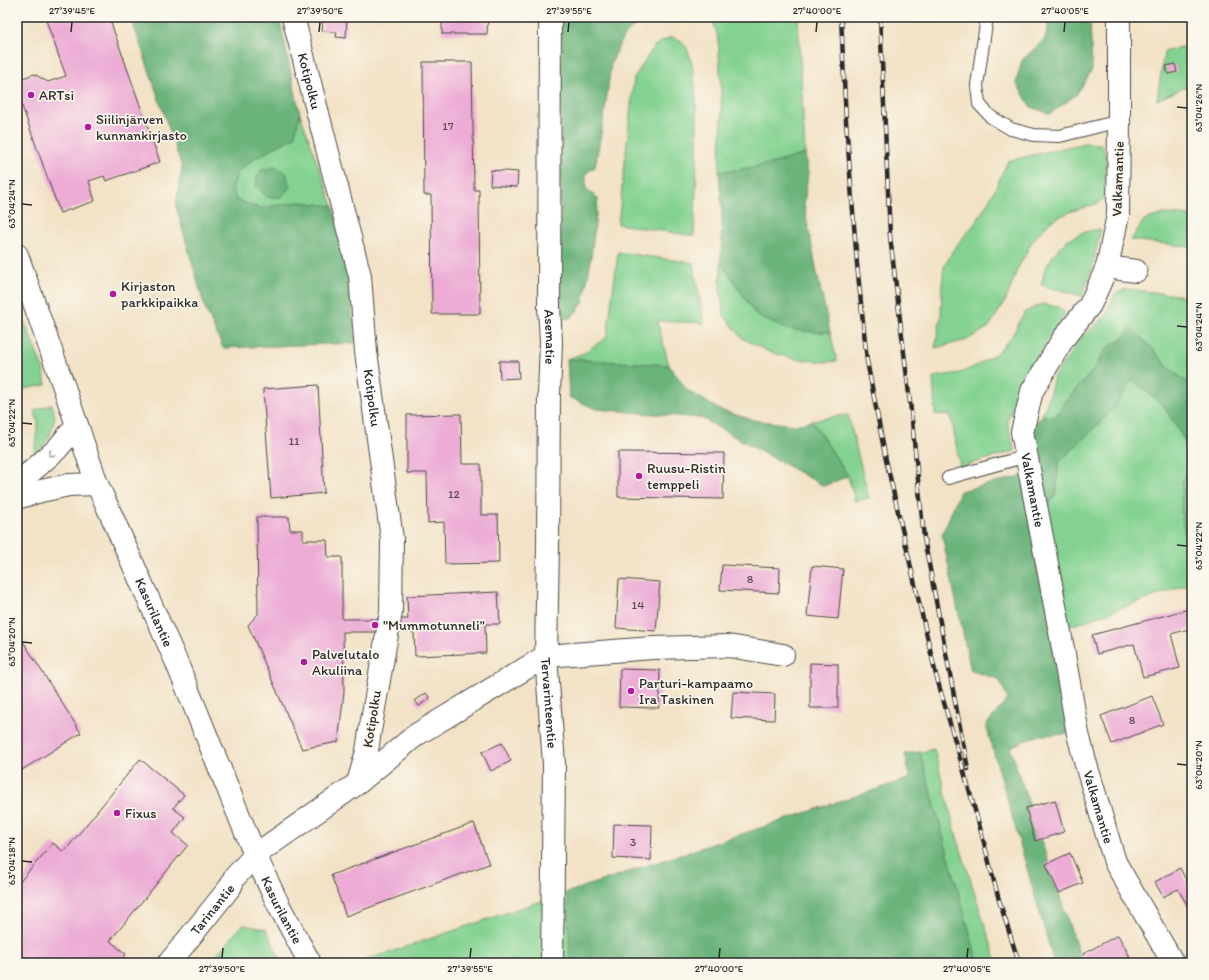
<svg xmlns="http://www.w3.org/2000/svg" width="1209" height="980" viewBox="0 0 1209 980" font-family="Itim,sans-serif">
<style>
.green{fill:#83d291;stroke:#577e5e}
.forest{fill:#6ab47b;stroke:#4a7053}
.building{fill:#ecacd5}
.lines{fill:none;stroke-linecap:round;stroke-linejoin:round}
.lane-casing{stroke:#494642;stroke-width:14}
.street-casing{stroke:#494642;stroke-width:24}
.secondary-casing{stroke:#494642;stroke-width:24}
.lane{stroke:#fff;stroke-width:12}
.street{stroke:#fff;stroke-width:22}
.secondary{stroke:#fff;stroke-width:22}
.rail-casing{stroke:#2b2b2b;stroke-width:4.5}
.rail{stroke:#fbf7ec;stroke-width:3;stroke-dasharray:9;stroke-linecap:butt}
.oneway{stroke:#a0a0a0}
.ticks{fill:none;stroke:#2b2b2b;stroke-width:1.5}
.poi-dot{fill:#b5179e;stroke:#fbf7ec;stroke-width:1.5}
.labels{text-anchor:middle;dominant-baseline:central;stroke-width:3.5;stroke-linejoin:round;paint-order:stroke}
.number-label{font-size:12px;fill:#5b4b56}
.street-label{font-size:14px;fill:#2b2b2b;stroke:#fbf7ec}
.poi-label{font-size:14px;fill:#2b2b2b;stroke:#fbf7ec;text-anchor:start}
.neatline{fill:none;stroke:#2b2b2b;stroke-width:1.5}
.ticks-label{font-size:10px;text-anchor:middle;fill:#2b2b2b}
</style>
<rect width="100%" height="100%" fill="#fbf7ec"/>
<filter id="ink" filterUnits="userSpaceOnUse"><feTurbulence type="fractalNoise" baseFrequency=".025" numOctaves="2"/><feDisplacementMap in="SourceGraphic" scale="8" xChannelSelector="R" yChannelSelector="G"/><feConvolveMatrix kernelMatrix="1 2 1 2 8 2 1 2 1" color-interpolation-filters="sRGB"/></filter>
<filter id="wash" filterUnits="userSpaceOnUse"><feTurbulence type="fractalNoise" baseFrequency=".012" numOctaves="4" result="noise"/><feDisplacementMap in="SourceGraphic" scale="16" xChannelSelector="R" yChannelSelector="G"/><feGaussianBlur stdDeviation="0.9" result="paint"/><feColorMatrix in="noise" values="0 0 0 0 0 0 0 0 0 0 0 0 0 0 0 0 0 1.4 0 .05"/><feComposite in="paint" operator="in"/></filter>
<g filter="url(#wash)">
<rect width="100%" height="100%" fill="#f2e2c6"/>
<!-- green -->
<g class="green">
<path d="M712,17H798L805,154L775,163L736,170L719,172L722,118L720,69L718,38Z"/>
<path d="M671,37C674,38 679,39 682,42C705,60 695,203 694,236L618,224L634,78L654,46Z"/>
<path d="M1188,45L1192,47V84L1157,100L1164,52Z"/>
<path d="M300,114L333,206L300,202L260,208L236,200L232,187L239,170L257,157L294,137Z"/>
<path d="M1084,143L1101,144L1106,157L1105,198L1096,204L1072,211L1050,221L1032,242L1017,270L1006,300L989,327L967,340L935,348L941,316L942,285L944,266L956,246L977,221L993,193L1008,161Z"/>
<path d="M1164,214L1192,216V386L1168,368L1153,349L1131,329L1123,338L1106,349L1097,365L1085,380L1067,399L1055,417L1042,416L1049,397L1054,376L1083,336L1106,316L1115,294L1126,289L1186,296L1191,247L1131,240L1144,220Z"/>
<path d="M1101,229L1092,268L1082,296L1041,285L1045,269L1054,254L1067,240L1084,232Z"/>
<path d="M618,252L693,263L704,323L657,321L669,365L567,359L584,353L607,337Z"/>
<path d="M721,262L757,316L812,332H830L837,361L826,362L795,359L769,352L742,338L724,315L720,288Z"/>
<path d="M17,303L43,369L46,385L24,389L17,370Z"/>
<path d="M1042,304L1058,307L1066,313L1046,343L1025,380L1007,421L1015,451L960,467L951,416L935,414L933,377L960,373L976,366L997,353L1012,336L1025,312Z"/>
<path d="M1132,380L1164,406L1185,441L1190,469L1182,481L1186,546L1192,552V583L1060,630L1038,521L1057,492L1058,463L1113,410Z"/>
<path d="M52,404L55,416L51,433L43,447L34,454L38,421L34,411Z"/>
<path d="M848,415L869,498L855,501L848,476L812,421L837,416Z"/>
<path d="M934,749L956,834L997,963H978L920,752Z"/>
<path d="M568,892L570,963H358Z"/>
<path d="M243,925L266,929L282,963H209Z"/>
</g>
<!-- forest -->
<g class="forest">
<path d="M131,17H279L300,114L294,137L257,157L239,170L232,187L236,200L259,208L300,202L333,206L346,262L356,343L223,348L205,308L176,206L182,167Z"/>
<path d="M562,17H644L623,37L611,64L605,111L595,167L586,173V188L598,199L590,266L583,303L571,318L560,319Z"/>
<path d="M1050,17H1090L1092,70L1077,94L1050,114L1031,107L1016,83L1022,60L1045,39Z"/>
<path d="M805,154L808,173L804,205L817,273L830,332H812L786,329L757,316L721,262L722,213L719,172L736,170L775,163Z"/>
<path d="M276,167L286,173L290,187L281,197H267L256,186L257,177L262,170Z"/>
<path d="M1131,328L1153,349L1168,368L1192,386V552L1186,546L1181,511L1182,481L1190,469L1185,441L1164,406L1132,380L1113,410L1058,463L1057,492L1039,520L1078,734L1040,735L1010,747L1082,963H1054L986,725L1008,699L999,679L971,671L942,535L960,491L1030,474L1022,432L1036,422L1042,416L1055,417L1067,399L1085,380L1097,365L1106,349L1123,338Z"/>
<path d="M567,359L669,365L687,390L720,410L753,420L795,425L812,421L848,476L824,486L701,418L596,409L569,397Z"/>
<path d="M920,752L978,963H570L568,892L910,778L905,754Z"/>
</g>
<g id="blocks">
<!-- building -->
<g class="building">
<path d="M53,17H109L160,162L106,181L104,176L89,181L95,201L60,213L17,92V80L34,74L48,82L66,76L46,20Z"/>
<path d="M323,17H347L346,38L336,37L337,32L322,31Z"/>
<path d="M442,17H488L487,34H442Z"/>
<path d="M423,62H472L474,190H479L480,314H432L431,195H424Z"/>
<path d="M1175,64L1177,72L1168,74L1166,66Z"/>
<path d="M491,170L518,172L517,187L490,185Z"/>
<path d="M499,361H518L519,378L500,379Z"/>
<path d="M318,385L324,493L271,498L263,389Z"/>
<path d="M461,414L462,464H481V515H498L499,563L445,564L444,522L428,523L427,473H407V415Z"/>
<path d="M618,452L724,453L723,499L618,497Z"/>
<path d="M257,517H289L290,530H303V540H327L328,557H342V619H408L407,596L498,592L500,624H485L486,653L415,656L414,632H343L344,692L338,742L302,749L248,625L258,614Z"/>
<path d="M722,565L780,568L779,593L720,590Z"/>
<path d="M812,566L843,569L838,619L807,616Z"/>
<path d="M619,579L660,582L656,631L616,628Z"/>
<path d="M1189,609L1192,621V628L1171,634L1180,668L1143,677L1134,644L1097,654L1092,635Z"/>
<path d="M17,632L81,733L17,773Z"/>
<path d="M810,663L838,664V708H810Z"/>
<path d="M620,669L660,670L659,708L619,707Z"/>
<path d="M733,692L775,694L774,720L731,718Z"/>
<path d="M426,693L430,698L419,706L415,701Z"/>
<path d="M1152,696L1163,724L1112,744L1101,716Z"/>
<path d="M502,743L511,761L491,771L482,752Z"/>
<path d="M140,759L184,795L173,808L185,817L173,833L188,845L110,941L126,954L119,963H61L58,960L56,963H17V885L53,843L64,852Z"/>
<path d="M1055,800L1064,832L1035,841L1026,808Z"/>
<path d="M474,823L489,864L346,916L331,875Z"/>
<path d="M614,824L652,825L651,860L613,858Z"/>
<path d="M1070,853L1083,883L1059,893L1046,864Z"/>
<path d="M1180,868L1187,882L1192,880V914L1178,889L1163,897L1155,882Z"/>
<path d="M1118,935L1130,957L1120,963H1088L1083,954Z"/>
</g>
</g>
</g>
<g filter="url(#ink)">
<use href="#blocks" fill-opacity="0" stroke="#494642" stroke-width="1"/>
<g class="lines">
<defs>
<g id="lane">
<path d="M987,17L977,85L979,104L991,117L1011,129L1034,135L1060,136L1119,121"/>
<path d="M948,478L1027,456"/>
</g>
<g id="street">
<path id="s1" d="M293,17L360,276L366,352L392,539L391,612L370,731L367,751L358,783"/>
<path id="s2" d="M550,17L549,307L551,342L549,394L548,545L546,656L554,764L552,963"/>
<path id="s3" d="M1119,17V121L1118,215L1107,267L1090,305L1063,339L1032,391L1022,432L1060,632L1078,734L1085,761L1115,862L1173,963"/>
<path d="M1107,267L1136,271"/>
<path d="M17,482L32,471L57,449L77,425"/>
<path d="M17,498L41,491L69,485L97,484"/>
<path id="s4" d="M169,963L231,886L234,878L255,855L358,783L416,735L546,656L653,648L728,646L783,655"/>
</g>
<g id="secondary">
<path id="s5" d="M17,255L64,387L97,484L113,519L176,661L255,855L279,906L310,963"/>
</g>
</defs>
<!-- lane casing -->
<use href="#lane" class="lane-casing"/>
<!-- street casing -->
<use href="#street" class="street-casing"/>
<!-- secondary casing -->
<use href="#secondary" class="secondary-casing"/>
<!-- lane -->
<use href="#lane" class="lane"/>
<!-- street -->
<use href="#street" class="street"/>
<!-- secondary -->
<use href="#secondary" class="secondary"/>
<defs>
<g id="rail">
<path d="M841,17L846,121L857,264L867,361L886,460L936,675L979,824L999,900L1019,963"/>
<path d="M880,17L890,236L911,411L924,538L968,769"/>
</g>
</defs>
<!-- rail casing -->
<use href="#rail" class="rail-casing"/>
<!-- rail -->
<use href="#rail" class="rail"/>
</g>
<!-- one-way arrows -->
<defs><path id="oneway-chevron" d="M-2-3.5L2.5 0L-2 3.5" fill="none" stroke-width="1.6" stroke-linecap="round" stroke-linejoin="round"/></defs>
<use class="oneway" href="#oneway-chevron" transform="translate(51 454) rotate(140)"/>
</g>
<!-- ticks -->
<path class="ticks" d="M71,32L72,22M319,32L320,22M568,32L569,22M816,32L817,22M1064,32L1065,22M1177,107L1187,108M22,204L32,205M1177,326L1187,327M22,423L32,424M1177,545L1187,546M22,642L32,643M1177,764L1187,765M22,861L32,862M222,958L223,948M470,958L471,948M719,958L720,948M967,958L968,948"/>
<!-- markers -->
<g class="poi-dot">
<circle cx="31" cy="95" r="4"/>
<circle cx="88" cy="127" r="4"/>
<circle cx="113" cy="294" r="4"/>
<circle cx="639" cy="476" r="4"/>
<circle cx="375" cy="625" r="4"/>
<circle cx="304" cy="662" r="4"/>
<circle cx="631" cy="691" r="4"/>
<circle cx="117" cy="813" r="4"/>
</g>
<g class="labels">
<!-- number labels -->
<g class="number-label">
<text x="448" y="126">17</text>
<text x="294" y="441">11</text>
<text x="454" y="494">12</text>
<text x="750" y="579">8</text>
<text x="638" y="605">14</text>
<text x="1132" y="720">8</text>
<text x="633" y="842">3</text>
</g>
<!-- street labels -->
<g class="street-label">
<text stroke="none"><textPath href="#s1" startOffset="66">Kotipolku</textPath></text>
<text transform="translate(1118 179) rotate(-88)">Valkamantie</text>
<text stroke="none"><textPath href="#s2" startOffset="320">Asematie</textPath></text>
<text stroke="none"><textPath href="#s1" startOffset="390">Kotipolku</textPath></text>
<text stroke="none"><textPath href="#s3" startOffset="498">Valkamantie</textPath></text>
<text stroke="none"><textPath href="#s5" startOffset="383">Kasurilantie</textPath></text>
<text stroke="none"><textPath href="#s2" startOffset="686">Tervarinteentie</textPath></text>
<text transform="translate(372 719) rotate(-81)">Kotipolku</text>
<text stroke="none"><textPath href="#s3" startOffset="822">Valkamantie</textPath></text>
<text stroke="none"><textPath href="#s4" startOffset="69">Tarinantie</textPath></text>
<text stroke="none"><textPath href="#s5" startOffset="707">Kasurilantie</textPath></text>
</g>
<!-- poi labels -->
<g class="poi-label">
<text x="39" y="95">ARTsi</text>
<text x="96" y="119">Siilinjärven<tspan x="96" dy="16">kunnankirjasto</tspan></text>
<text x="121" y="286">Kirjaston<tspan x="121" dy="16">parkkipaikka</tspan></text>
<text x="647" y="468">Ruusu-Ristin<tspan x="647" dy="16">temppeli</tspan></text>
<text x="383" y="625">"Mummotunneli"</text>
<text x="312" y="654">Palvelutalo<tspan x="312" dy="16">Akuliina</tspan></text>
<text x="639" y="683">Parturi-kampaamo<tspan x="639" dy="16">Ira Taskinen</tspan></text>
<text x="125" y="813">Fixus</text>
</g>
</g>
<!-- margin -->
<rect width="1209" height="980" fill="none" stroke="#fbf7ec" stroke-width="44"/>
<rect x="22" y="22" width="1165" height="936" class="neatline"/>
<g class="ticks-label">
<text x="72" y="14">27°39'45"E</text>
<text x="320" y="14">27°39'50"E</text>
<text x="569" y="14">27°39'55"E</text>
<text x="817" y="14">27°40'00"E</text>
<text x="1065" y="14">27°40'05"E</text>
<text transform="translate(1198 108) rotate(-90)" y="4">63°04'26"N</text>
<text transform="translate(11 204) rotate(-90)" y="4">63°04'24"N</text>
<text transform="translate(1198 327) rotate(-90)" y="4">63°04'24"N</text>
<text transform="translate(11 423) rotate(-90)" y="4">63°04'22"N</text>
<text transform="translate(1198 546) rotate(-90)" y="4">63°04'22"N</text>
<text transform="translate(11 642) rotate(-90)" y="4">63°04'20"N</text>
<text transform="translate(1198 765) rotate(-90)" y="4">63°04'20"N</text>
<text transform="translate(11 861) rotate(-90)" y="4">63°04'18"N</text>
<text x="222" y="972">27°39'50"E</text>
<text x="470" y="972">27°39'55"E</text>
<text x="719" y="972">27°40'00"E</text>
<text x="967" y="972">27°40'05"E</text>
</g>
</svg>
